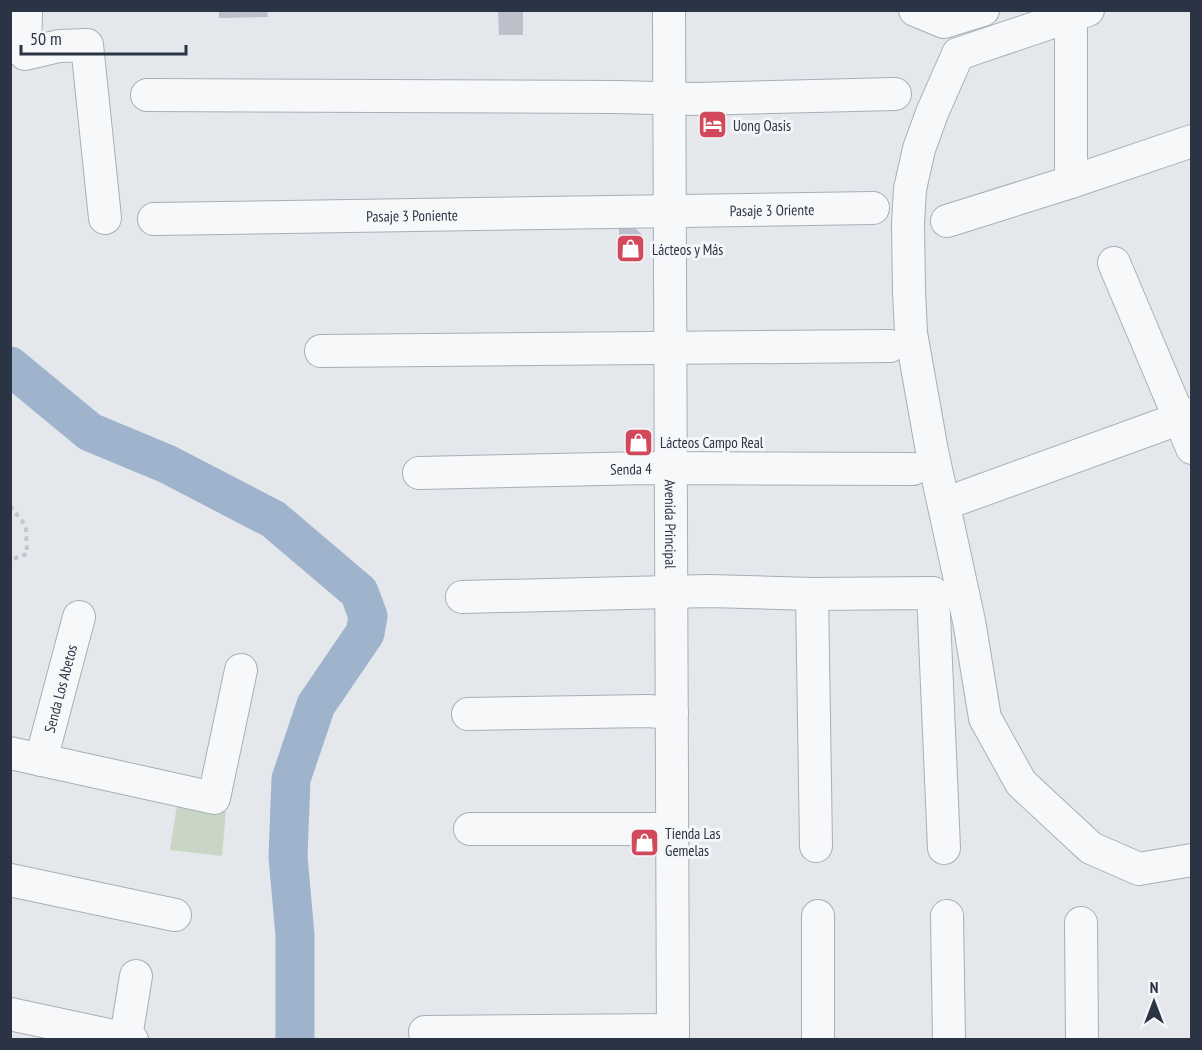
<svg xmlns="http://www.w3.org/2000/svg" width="1202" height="1050" viewBox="0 0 1202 1050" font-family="'PT Sans Narrow',sans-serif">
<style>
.green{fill:#c9d6c5}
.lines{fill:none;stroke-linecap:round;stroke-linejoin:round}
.river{stroke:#9fb4cc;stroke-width:39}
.building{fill:#bbc0ca}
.minor-casing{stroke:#a9aeb7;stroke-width:34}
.path{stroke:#c2c5cb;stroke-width:4;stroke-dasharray:4.5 4.5;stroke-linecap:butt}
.minor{stroke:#f7f8fa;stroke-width:32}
.labels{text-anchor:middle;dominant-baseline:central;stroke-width:6;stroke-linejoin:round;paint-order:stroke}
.poi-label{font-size:15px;fill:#2b3445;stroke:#f4f6f9;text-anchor:start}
.street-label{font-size:15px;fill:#2b3445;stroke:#f4f6f9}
</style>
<rect width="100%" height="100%" fill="#e4e7ec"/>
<!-- green -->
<path class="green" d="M177,805L226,811L222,856L170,850Z"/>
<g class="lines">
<!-- river -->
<path class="river" d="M10,366L90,432L167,464L273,519L359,592L368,616L365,633L316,705L291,779L288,857L295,935V1040"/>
</g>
<!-- building -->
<g class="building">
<path d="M219,10H267L268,17L219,18Z"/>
<path d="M498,10H523V35H499Z"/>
<path d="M619,226L634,227L643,236V261L619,262Z"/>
<path d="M631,434H648L647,451L631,450Z"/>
<rect x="636" y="833" width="17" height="17"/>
</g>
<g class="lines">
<defs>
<g id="minor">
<path d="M26,10L25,54L59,46L87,45L105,218"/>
<path id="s1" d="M669,10L673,1040"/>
<path d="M915,10L944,22L983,10"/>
<path d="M1071,10V182"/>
<path d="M958,54L932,113L919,149L910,189L908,224L909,291L911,333L932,451L969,621L985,718L1021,783L1091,848L1139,869L1192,860"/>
<path d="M958,54L1088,10"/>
<path d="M147,95L617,97L696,99L895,94"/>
<path id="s2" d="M154,219L873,208"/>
<path d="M947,221L1071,182L1192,141"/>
<path d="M1114,263L1192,448"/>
<path d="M321,351L890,346"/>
<path id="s3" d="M419,473L648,468L913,469"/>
<path d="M944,504L1192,414"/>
<path d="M812,594L816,846"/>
<path d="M462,597L709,591L812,594L933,593L944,848"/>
<path d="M468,714L648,711L672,713"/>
<path d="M10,753L214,798L241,670"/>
<path id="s4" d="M41,760L79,617"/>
<path d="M470,829H672"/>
<path d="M10,880L175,915"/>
<path d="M947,916L949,1040"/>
<path d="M1081,923L1082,1040"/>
<path d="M10,1014L132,1040"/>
<path d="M425,1032L673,1030"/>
<path d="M126,1037L136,976"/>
<path d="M818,1040V916"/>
</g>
</defs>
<!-- minor casing -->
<use href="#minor" class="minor-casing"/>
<!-- path -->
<path class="path" d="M10,506L26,526L27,554L10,560"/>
<!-- minor -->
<use href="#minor" class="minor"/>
</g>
<!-- icons -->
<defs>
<symbol id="hotel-square" viewBox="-11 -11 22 22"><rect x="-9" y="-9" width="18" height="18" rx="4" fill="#d1495b" stroke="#f4f6f9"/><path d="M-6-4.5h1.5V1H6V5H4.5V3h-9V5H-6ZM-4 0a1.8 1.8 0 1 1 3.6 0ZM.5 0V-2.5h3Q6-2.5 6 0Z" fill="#fff"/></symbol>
<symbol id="shop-square" viewBox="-11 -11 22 22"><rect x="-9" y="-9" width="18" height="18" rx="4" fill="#d1495b" stroke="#f4f6f9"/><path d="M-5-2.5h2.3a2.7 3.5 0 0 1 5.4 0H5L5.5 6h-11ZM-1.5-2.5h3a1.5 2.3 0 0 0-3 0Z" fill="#fff"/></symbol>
</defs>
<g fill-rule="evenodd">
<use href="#hotel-square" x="696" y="108" width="33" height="33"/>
<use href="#shop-square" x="614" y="232" width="33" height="33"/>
<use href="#shop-square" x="622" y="426" width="33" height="33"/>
<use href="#shop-square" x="628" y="826" width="33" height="33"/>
</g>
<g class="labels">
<!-- poi labels -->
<g class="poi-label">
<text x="733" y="125">Uong Oasis</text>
<text x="652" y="249">Lácteos y Más</text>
<text x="660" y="442">Lácteos Campo Real</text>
<text x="665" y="833">Tienda Las<tspan x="665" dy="17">Gemelas</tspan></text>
</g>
<!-- street labels -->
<g class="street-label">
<text stroke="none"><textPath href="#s2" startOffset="618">Pasaje 3 Oriente</textPath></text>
<text stroke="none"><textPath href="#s2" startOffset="258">Pasaje 3 Poniente</textPath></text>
<text stroke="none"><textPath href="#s3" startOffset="212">Senda 4</textPath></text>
<text stroke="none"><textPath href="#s1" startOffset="514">Avenida Principal</textPath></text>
<text stroke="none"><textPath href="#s4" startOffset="74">Senda Los Abetos</textPath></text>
</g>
</g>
<!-- border -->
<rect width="1202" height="1050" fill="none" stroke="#2b3445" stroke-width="24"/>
<!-- north arrow -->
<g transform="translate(1154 1002)" stroke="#f4f6f9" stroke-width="4.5" paint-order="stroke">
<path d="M0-4.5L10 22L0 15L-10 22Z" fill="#2b3445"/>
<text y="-9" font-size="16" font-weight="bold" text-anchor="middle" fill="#2b3445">N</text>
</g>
<!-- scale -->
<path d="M21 45v9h165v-9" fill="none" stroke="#2b3445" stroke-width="3"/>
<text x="30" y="45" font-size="18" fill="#2b3445" stroke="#f4f6f9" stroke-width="4.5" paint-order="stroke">50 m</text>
</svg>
